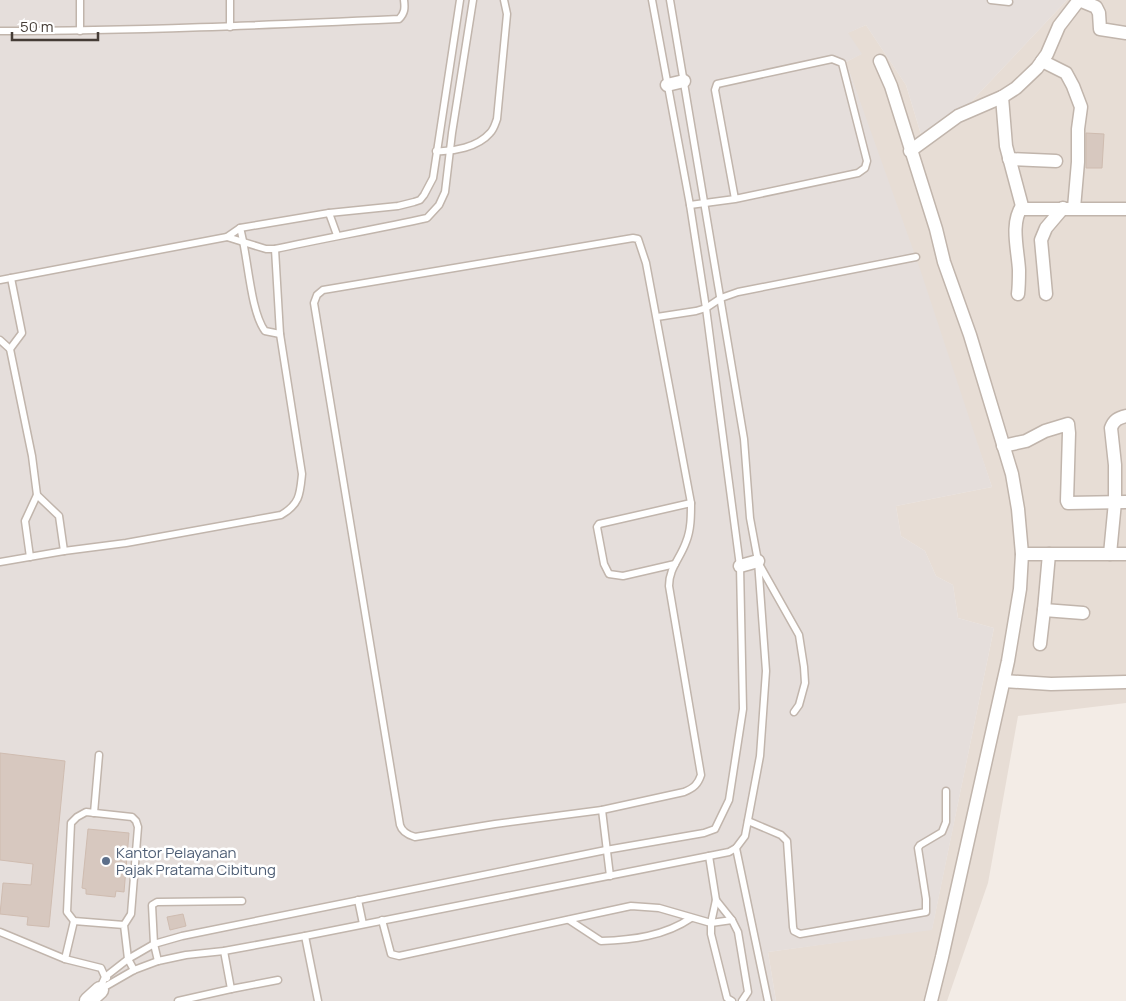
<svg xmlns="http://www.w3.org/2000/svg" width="1126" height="1001" viewBox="0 0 1126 1001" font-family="Manrope,sans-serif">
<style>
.residential{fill:#e7ddd5}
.industrial{fill:#e5dedb}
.building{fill:#d7c8bf;stroke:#cfbcb0}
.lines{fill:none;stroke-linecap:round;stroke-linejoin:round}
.service-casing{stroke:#c1b5ac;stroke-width:9}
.minor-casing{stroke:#c1b5ac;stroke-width:15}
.tertiary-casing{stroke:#c1b5ac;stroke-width:19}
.service{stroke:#fff;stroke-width:6}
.minor{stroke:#fff;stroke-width:12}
.tertiary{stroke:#fff;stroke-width:16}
.service-dot{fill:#5c6f8a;stroke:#fff;stroke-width:2}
.labels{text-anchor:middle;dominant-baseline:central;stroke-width:5;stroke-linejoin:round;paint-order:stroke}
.service-label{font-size:15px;fill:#4e5e75;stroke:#fff;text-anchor:start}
</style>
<rect width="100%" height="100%" fill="#f3ece6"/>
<!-- residential -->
<path class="residential" d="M1067,0H1126V703L1018,716L988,883L947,1001H776L768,952L932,929L994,628L958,618L953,585L936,576L925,551L901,536L896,506L992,487L846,62L861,54L847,33L866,25L906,85L923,141L950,124Z"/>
<!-- industrial -->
<path class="industrial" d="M0,0H1067L950,124L923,141L906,85L866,25L848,33L862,54L846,62L920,269L992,487L896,506L901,536L925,551L936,576L953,585L958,618L994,628L932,930L768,952L776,1001H0Z"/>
<!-- building -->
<g class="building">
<path d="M1086,133L1104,134L1102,168H1086Z"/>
<path d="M0,753L65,761L49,927L27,925L28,917L0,914L3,883L31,885L33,864L0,860Z"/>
<path d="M88,829L129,833L124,892L116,891L115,897L86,894V889L82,888Z"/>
<path d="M183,914L186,926L170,930L167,917Z"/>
</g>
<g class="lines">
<defs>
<g id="service">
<path d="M80,0V31"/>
<path d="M230,0V27"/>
<path d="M991,0L1009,2"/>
<path d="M0,31C133,31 266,25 399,19C405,13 405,8 404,0"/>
<path d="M436,151C453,152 478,147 490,133C494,129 495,124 497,119L507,14L504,0"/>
<path d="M690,205L735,199L858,173L865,168L867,161L842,63L832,59L717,84L715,90L735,199"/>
<path d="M329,213L337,235"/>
<path d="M240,228C248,255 250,311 265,331L280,334"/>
<path d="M227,237L266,249H275C326,238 377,229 427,218L439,205L445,192L452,133L473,0"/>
<path d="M633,238L638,239L646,263L691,503C691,516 691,530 686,542C680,559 669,568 669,586L701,775C698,784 694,788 684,792L602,810L495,824L415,837C408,835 402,832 400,825L314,303L317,295L323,290Z"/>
<path d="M0,280L227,237L240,228L329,213L398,206L414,202L420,200L424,195L433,178L460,0"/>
<path d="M657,317L696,311L706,308L721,298L738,292L916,257"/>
<path d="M0,340L10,349L32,456L37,495L25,521L30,557"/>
<path d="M10,349L22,333L11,278"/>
<path d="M37,495L59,516L64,551"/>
<path d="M0,562L64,551L126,543L281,515C300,504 300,494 302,474L280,334L275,249"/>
<path d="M675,564L623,576L609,574L604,564L597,527L599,524L691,503"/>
<path d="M759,564L799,635L804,667L805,683L799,705L794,712"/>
<path d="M602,810L610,876"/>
<path d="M94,813L99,755"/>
<path d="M748,821L781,835L787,841L793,927L794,931L800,934L926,912V899L918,848L920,845L942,832L946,822V791"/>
<path d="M736,848L768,1001"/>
<path d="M709,856L716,900L711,923V934L727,998L732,1001"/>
<path d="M358,900L363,924"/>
<path d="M716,900L732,920L738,932L748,992L742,1001"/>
<path d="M382,920L391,954L399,956L631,906L659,908L711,923L732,920"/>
<path d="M569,920L601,941C632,940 665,936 691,918"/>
<path d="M124,925L74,921L67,912L71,823L77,817L86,812L132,817L136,821L138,827L131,914L124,925L128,959L134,970"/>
<path d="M0,932L65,959L101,968L105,977L107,978"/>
<path d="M305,936L318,1001"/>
<path d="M65,959L74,921"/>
<path d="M158,961L154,944L152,905L157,902L242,901"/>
<path d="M100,988L105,977L128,959L154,944L182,936L606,850L704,833L715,829L729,800L743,709L740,566L706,308L690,205L652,0"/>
<path d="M101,989L134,970L158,961L186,955L224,951L305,936L709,856L729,852L736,848L745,836L760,756L766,671L758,561L750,518L744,439L670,0"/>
<path d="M231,989L278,980"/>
<path d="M178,1001L231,989L224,951"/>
</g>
<g id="minor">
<path d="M1079,0L1096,7L1099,13L1100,29L1126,33"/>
<path d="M880,61L891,86L936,229L944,262L970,335L1012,474L1018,509L1022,554L1020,589L1008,661L942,957L931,1001"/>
<path d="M1042,61L1066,73L1073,86L1081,107L1078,129V162L1074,208"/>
<path d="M667,85L684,81"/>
<path d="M1002,97L1006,146L1022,206L1024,209H1126"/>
<path d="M910,151L958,116L1002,97L1016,88L1037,68L1047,54L1059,26L1079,0"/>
<path d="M1009,159L1056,161"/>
<path d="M1018,294C1019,286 1019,278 1019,270C1018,250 1010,224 1022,206"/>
<path d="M1046,294L1041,240L1046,228L1063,208"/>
<path d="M1003,446L1026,441L1045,431L1068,424L1069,433L1067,501L1068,503L1126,502"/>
<path d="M1022,554H1126"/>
<path d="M1110,554L1115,502V465L1111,428C1114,420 1118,418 1126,416"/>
<path d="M740,566L758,561"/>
<path d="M1044,610L1083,613"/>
<path d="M1040,644L1044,610L1049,554"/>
<path d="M1004,681L1051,684L1126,682"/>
</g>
<path id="tertiary" d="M88,1001L100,990"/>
</defs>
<!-- service casing -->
<use href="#service" class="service-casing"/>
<!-- minor casing -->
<use href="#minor" class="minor-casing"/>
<!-- tertiary casing -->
<use href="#tertiary" class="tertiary-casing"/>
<!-- service -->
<use href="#service" class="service"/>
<!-- minor -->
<use href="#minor" class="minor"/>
<!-- tertiary -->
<use href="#tertiary" class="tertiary"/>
</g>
<!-- markers -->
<circle class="service-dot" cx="106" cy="861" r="5"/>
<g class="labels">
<!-- service labels -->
<g class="service-label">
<text x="116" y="852">Kantor Pelayanan<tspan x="116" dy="17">Pajak Pratama Cibitung</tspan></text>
</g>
</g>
<!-- scale -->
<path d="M12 32v8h86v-8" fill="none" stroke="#453c36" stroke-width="2.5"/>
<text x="20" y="32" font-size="15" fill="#453c36" stroke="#ffffff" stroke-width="4" paint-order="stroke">50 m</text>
</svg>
